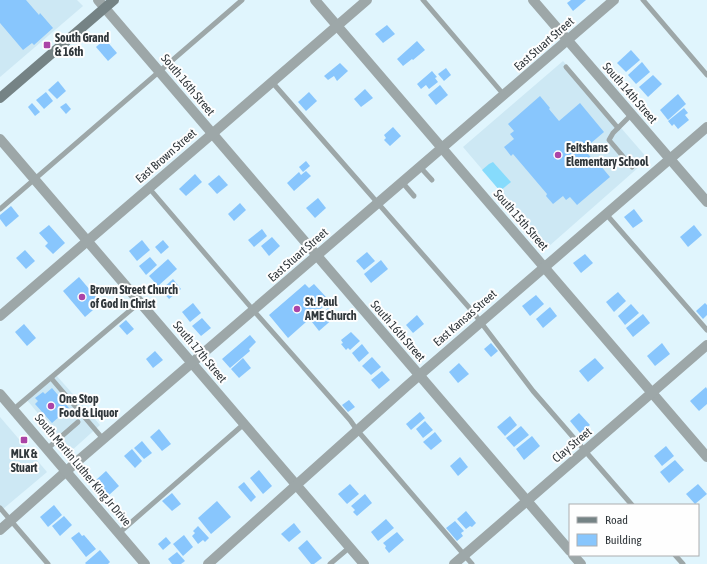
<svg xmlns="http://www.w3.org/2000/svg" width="707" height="564" viewBox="0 0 707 564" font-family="'Asap Condensed',sans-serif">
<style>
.built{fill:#cde8f4}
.green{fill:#86dbfc}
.building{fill:#88c6fd}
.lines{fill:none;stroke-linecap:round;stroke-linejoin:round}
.service{stroke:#9da7a8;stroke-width:5}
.minor{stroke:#9da7a8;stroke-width:10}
.tertiary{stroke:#9da7a8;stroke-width:10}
.secondary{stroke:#758385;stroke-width:10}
.poi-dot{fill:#ab44a7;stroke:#fefefe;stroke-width:1.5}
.labels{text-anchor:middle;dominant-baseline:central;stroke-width:4;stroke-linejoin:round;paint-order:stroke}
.poi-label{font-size:12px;font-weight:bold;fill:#30373b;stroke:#fefefe;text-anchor:start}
.street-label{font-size:12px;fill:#30373b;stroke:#fefefe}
</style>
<rect width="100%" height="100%" fill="#e0f5fd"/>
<!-- built -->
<g class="built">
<path d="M0,0H77L83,6L0,77Z"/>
<path d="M563,61L648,159L548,247L463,147Z"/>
<path d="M56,375L100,425L70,452L27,400Z"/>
<path d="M0,417L47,472L3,509L0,505Z"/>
</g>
<!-- green -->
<path class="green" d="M493,162L511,182L500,191L482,170L489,164Z"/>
<!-- building -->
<g class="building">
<path d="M0,0H26L39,15L40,13L53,28L34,45L32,43L23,50L0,23Z"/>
<path d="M571,0H586L573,11L567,3Z"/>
<path d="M387,25L395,34L383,43L375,34Z"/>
<path d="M105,39L117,53L108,61L96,47Z"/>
<path d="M417,41L425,50L413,60L412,59L403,66L397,59Z"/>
<path d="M631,50L640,60L626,72L617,63Z"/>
<path d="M642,62L650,72L636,84L628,75Z"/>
<path d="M340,63L348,71L337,81L334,76L328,80L324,76Z"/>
<path d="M446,68L451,75L444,81L438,74Z"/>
<path d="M432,71L437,77L435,78L438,82L429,89L426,85L421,89L417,84Z"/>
<path d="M653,75L662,84L648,97L639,87Z"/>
<path d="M58,81L66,91L57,99L48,90Z"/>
<path d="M440,85L448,95L436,105L428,95Z"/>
<path d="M365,89L373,98L361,107L354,99Z"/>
<path d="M46,92L53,101L44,109L36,100Z"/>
<path d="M309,92L317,101L306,111L298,102Z"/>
<path d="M678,94L686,104L668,120L660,110Z"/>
<path d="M540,96L550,108L549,109L559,121L580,103L604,132L584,149L598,166L600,165L610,177L577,205L570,197L566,200L563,196L553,204L546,196L547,194L513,154L511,156L504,147L514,139L510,134L514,131L508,124Z"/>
<path d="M32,103L40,112L35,116L28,107Z"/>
<path d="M66,103L71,109L66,114L60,107Z"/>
<path d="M684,108L688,113L685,115L689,120L678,129L674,124L672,126L668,121Z"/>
<path d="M393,127L401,136L390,146L384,140L386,138L384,135Z"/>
<path d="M306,161L310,166L303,172L299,167Z"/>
<path d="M306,171L311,176L294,191L287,183L299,172L301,175Z"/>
<path d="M195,174L202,182L186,196L179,189Z"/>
<path d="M219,175L228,185L217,194L208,184Z"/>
<path d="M318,198L326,208L315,218L306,208Z"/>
<path d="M240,203L246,210L234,221L228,214Z"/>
<path d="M11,206L19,216L6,227L0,219V215Z"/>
<path d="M634,209L643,221L633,228L624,217Z"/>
<path d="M49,225L65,243L53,254L45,246L48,243L39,233Z"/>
<path d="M694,225L702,235L688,247L680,237Z"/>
<path d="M262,229L267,236L254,247L248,240Z"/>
<path d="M272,237L280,246L269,256L261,246Z"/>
<path d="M142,240L150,250L137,261L129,251Z"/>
<path d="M163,240L169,247L161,254L155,247Z"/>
<path d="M25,250L35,261L26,269L16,258Z"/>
<path d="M367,252L375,261L364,270L356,261Z"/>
<path d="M585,254L593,263L581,273L573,263Z"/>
<path d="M150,257L157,265L146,275L139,266Z"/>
<path d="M168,259L177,269L158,286L149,276Z"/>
<path d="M381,260L388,269L371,283L364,274Z"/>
<path d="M79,277L101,303L85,317L63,291Z"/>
<path d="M173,279L181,289L169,299L161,290Z"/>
<path d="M305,284L309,288L314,284L326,297L320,302L324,306L288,338L269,315Z"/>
<path d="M618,292L626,301L614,312L606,302Z"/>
<path d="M536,295L544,304L530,316L522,306Z"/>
<path d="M193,303L201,313L190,322L182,312Z"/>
<path d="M705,303L707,305V315L703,319L696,311Z"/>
<path d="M631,304L639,313L625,325L618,316Z"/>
<path d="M550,307L557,316L543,328L536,319Z"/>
<path d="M328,308L335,317L319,331L312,322Z"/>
<path d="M643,314L650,323L633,337L626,328Z"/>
<path d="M417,315L424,324L413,333L406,325Z"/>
<path d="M202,318L211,328L201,336L192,326Z"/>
<path d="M126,320L134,329L127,335L119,326Z"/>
<path d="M24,324L36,338L27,346L15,332Z"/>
<path d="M351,332L360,341L350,350L348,348L346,350L341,344L343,343L341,340Z"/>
<path d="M250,335L256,342L249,349L250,351L230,368L222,359Z"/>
<path d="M491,343L498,351L491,357L484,349Z"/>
<path d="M662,343L670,354L655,366L647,356Z"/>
<path d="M362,344L369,353L359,362L352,353Z"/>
<path d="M155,351L163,360L153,368L146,359Z"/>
<path d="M372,357L381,367L371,375L362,366Z"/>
<path d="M243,358L251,368L239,378L231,369Z"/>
<path d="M595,358L604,368L588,382L579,371Z"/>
<path d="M459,363L469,374L458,383L449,372Z"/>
<path d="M382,371L390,380L379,389L371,380Z"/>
<path d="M706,387L707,389V404L699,411L690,401Z"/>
<path d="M52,388L69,408L52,423L35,404L38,401L35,398L43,392L45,394Z"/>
<path d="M349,400L355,407L348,412L342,405Z"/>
<path d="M420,412L425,418L411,430L406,424Z"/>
<path d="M579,413L590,425L580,433L570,421Z"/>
<path d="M510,416L517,425L505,436L497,427Z"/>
<path d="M425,421L433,430L423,438L416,429Z"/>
<path d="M521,426L529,435L514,447L506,438Z"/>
<path d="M159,429L171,444L162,451L150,437Z"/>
<path d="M435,432L442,441L431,450L423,442Z"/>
<path d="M532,436L540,446L524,460L516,449Z"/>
<path d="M142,441L152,453L144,459L134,448Z"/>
<path d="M666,446L674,456L662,466L654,456Z"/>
<path d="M132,449L142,461L135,468L124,456Z"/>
<path d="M460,457L468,467L458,476L450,466Z"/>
<path d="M675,460L684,470L669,483L660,472Z"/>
<path d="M259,470L272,486L263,494L250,478Z"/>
<path d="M106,471L119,486L109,495L96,480Z"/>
<path d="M244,482L256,497L251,502L238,487Z"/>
<path d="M350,484L359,494L347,504L338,494Z"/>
<path d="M698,484L707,494L695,504L686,494Z"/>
<path d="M172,493L181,504L172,511L162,501Z"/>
<path d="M365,494L372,503L357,516L353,512L355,510L351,506Z"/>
<path d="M217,501L231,517L211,534L198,518Z"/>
<path d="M54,505L62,515L48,527L40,517Z"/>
<path d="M466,511L476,523L472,527L470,526L466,529L457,519Z"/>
<path d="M64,516L72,525L60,536L52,526Z"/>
<path d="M386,519L394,528L378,541L371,532Z"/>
<path d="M455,521L464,531L461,533L463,536L457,541L446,528Z"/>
<path d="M294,523L301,532L289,542L281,534Z"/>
<path d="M198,526L209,538L205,542L203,540L198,544L192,536L195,533L193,531Z"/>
<path d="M79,532L82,536L84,535L96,549L86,557L71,538Z"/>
<path d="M397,532L404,540L389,553L385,548L386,546L383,543Z"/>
<path d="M184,535L193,547L183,556L173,544Z"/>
<path d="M166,537L171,543L163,550L158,544Z"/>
<path d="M307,540L322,558L314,564H311L298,548Z"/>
<path d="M100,550L110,562L108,564H86L85,563Z"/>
<path d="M177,552L185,561L181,564H172L168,559Z"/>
</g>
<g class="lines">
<!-- service -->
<g class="service">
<path d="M423,0L504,95"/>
<path d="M643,0L707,75"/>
<path d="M566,67L618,128"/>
<path d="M272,82L473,312L533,391L632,505"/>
<path d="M631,115L613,133L609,140L632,167"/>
<path d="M420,167L432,180"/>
<path d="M402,182L414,196"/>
<path d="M149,188L254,311L350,420L357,430L472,564"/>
<path d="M0,209L242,0"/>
<path d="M606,214L707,330"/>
<path d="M51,378L104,440"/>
<path d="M14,409L140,302"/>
<path d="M47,449L78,422"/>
<path d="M0,508L48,564"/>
<path d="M119,533L244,424"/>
<path d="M675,555L683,564"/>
<path d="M330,564L350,547"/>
</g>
<!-- minor -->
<g class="minor">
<path d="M98,0L570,551"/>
<path d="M315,0L707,457"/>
<path d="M533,0L707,202"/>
<path d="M0,139L364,564"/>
<path d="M0,316L212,134L367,0"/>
<path d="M0,530L80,459L614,0"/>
<path d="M573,555L581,564"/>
<path d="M208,564L408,385L707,127"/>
<path d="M454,564L707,345"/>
</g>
<!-- tertiary -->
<path class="tertiary" d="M0,394L145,564"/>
<!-- secondary -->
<path class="secondary" d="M0,98L114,0"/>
</g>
<!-- markers -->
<g class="poi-dot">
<rect x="43" y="41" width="8" height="8" rx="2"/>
<circle cx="558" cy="155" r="4"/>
<circle cx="82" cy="297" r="4"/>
<circle cx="297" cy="309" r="4"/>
<circle cx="51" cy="406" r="4"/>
<rect x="20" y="436" width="8" height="8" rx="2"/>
</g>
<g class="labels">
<!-- poi labels -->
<g class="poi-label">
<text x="55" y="38">South Grand<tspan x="55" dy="14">&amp; 16th</tspan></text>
<text x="566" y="148">Feitshans<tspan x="566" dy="14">Elementary School</tspan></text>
<text x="90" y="290">Brown Street Church<tspan x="90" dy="14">of God in Christ</tspan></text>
<text x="305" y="302">St. Paul<tspan x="305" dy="14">AME Church</tspan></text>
<text x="59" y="399">One Stop<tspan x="59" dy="14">Food &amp; Liquor</tspan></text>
<text x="24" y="454" text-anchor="middle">MLK &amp;<tspan x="24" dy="14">Stuart</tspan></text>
</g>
<!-- street labels -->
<g class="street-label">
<text transform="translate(544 44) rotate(-41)">East Stuart Street</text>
<text transform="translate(188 85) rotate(50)">South 16th Street</text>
<text transform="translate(630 93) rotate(49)">South 14th Street</text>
<text transform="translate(166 156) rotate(-41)">East Brown Street</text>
<text transform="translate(521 220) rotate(49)">South 15th Street</text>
<text transform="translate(298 255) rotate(-41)">East Stuart Street</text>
<text transform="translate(465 318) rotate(-41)">East Kansas Street</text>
<text transform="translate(398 331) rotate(49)">South 16th Street</text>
<text transform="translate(200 352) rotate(50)">South 17th Street</text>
<text transform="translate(572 445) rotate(-40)">Clay Street</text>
<text transform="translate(83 470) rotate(50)">South Martin Luther King Jr Drive</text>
</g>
</g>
<!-- legend -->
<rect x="569" y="504" width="130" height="52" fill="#fefefe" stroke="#acaeb0"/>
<rect x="577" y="517" width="20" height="6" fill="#758385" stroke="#acaeb0"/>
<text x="605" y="524" font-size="12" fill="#30373b">Road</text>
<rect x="577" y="534" width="20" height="12" fill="#88c6fd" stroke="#acaeb0"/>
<text x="605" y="544" font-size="12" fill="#30373b">Building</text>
</svg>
